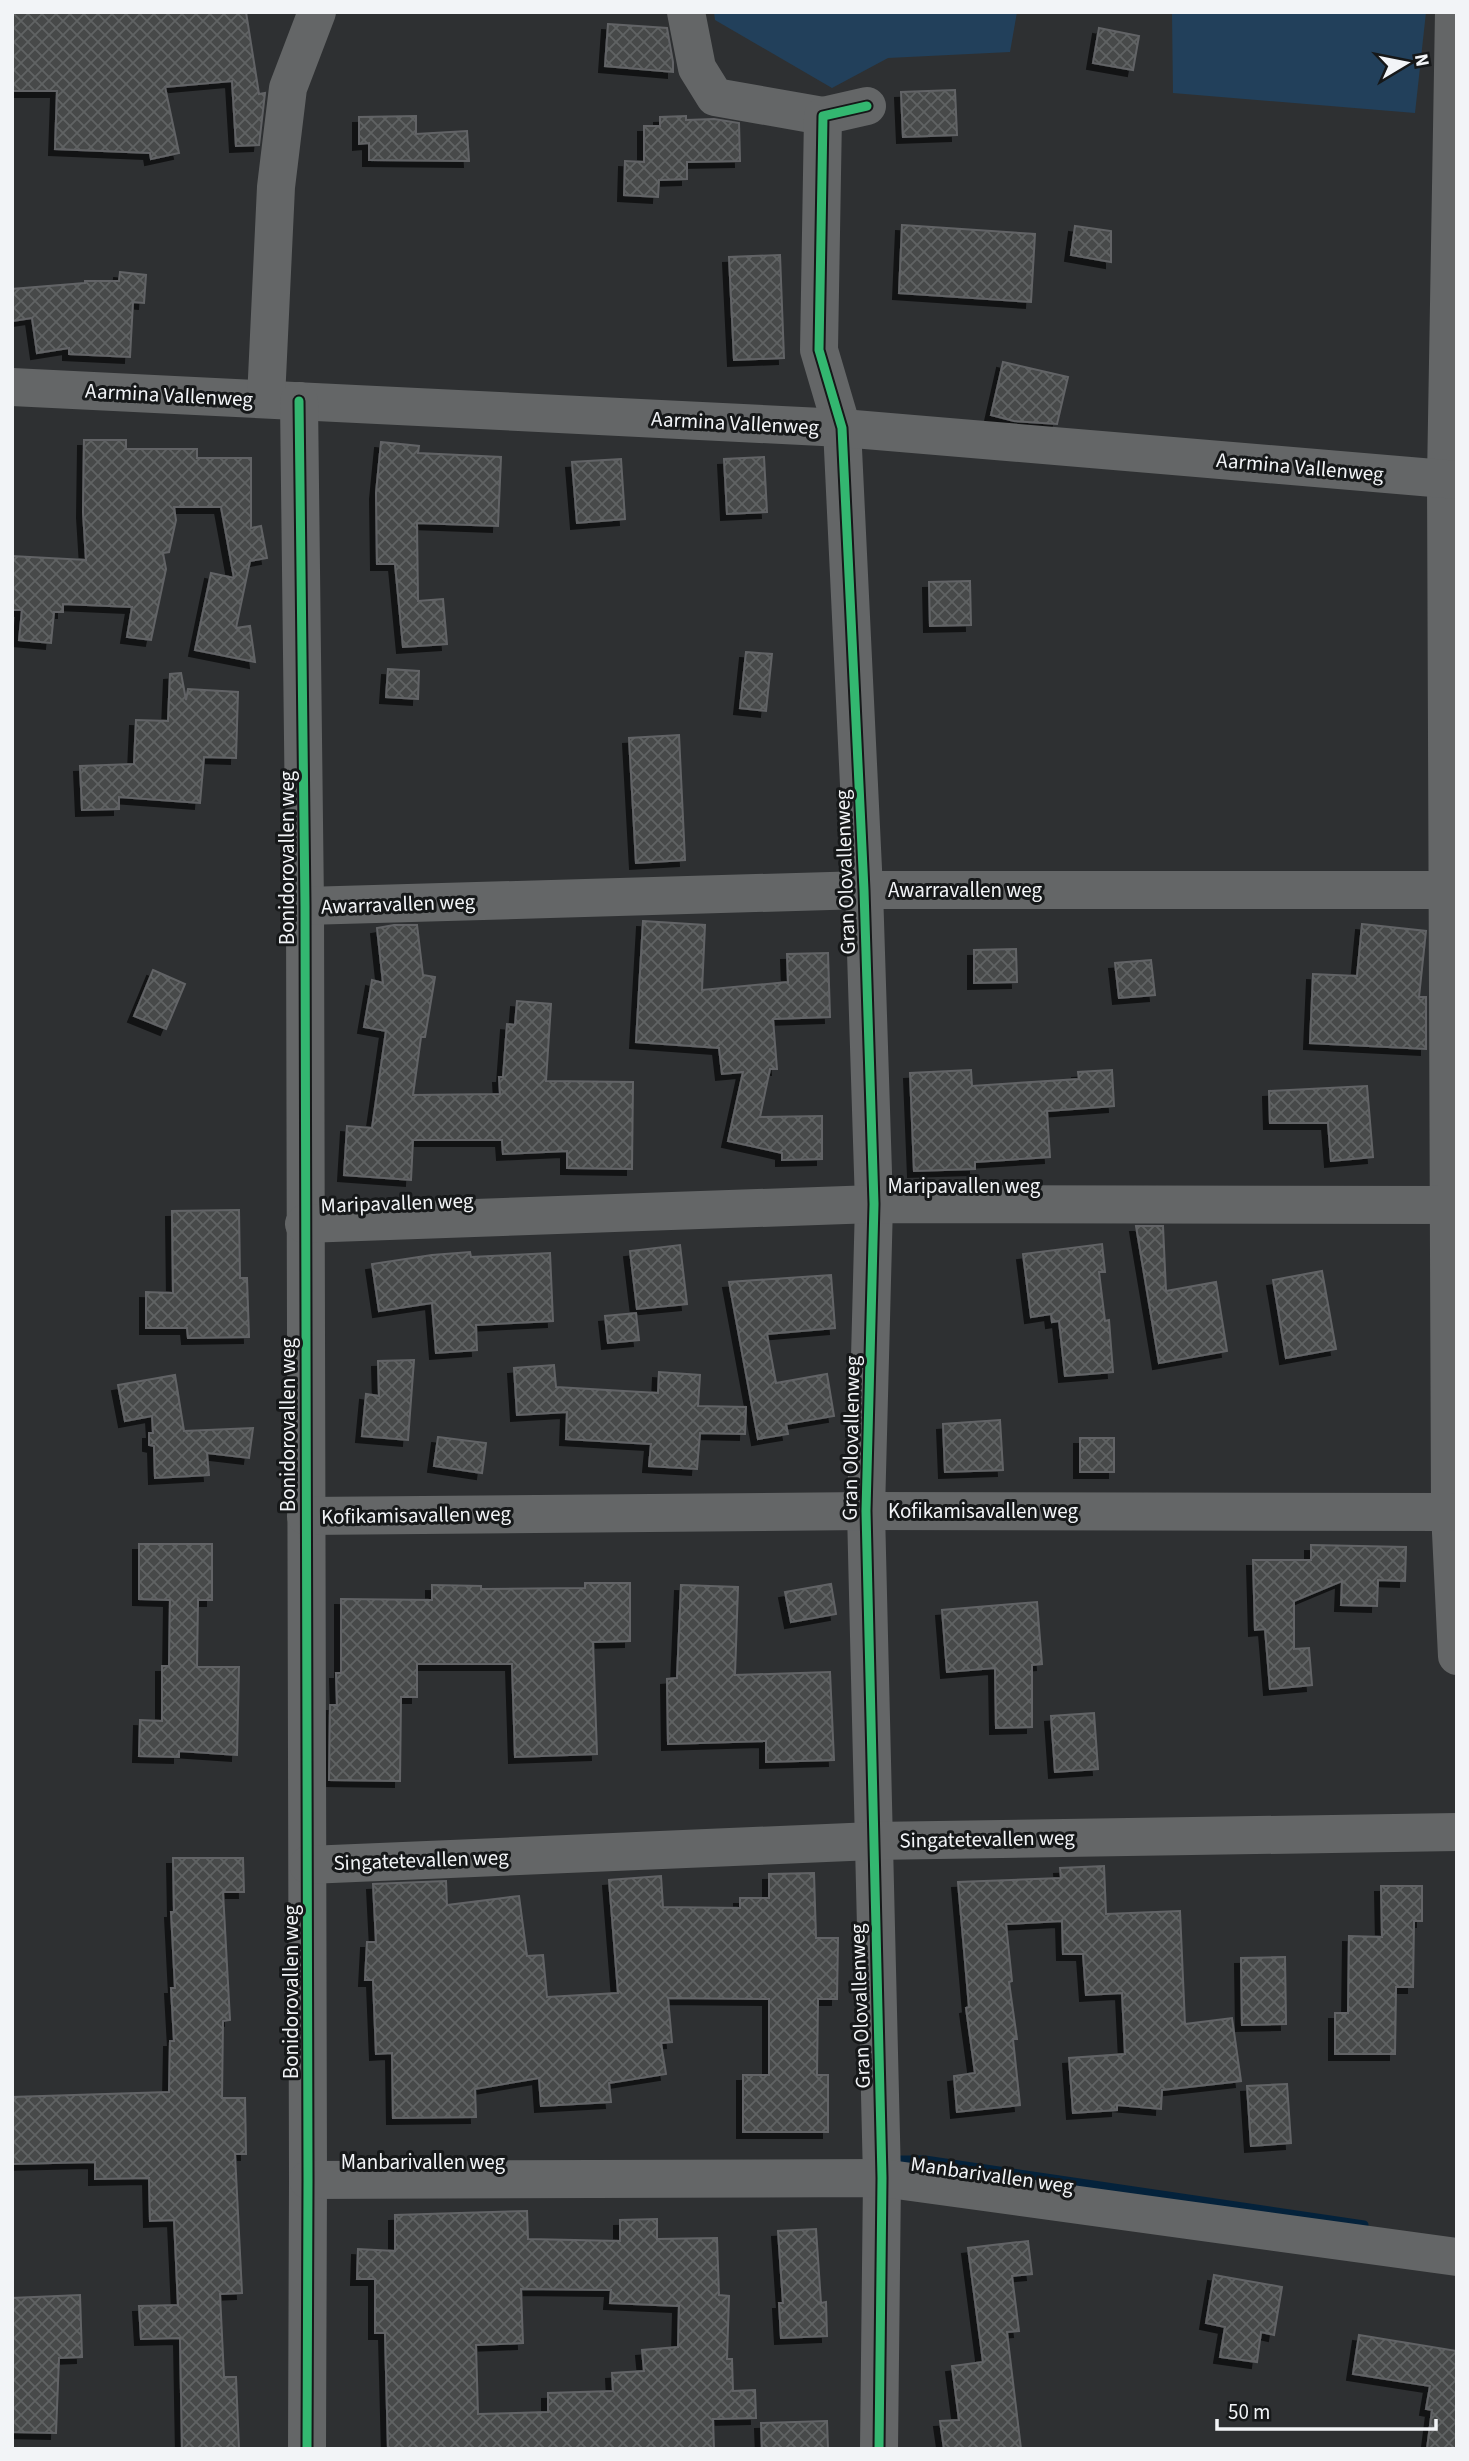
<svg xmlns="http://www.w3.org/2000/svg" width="1469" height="2461" viewBox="0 0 1469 2461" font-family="'Source Sans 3',sans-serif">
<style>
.green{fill:#22405b}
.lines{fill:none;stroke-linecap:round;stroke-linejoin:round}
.stream{stroke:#04223b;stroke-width:9}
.building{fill:url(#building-cross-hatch);stroke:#626466;stroke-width:2;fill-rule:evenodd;filter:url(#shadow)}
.minor{stroke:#646667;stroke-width:38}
.cycleway-casing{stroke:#161819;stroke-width:13}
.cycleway{stroke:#33b770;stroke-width:9}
.labels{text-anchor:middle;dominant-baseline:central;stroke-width:6;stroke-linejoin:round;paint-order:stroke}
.street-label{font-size:21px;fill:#f2f4f7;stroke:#161819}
</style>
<defs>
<pattern id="building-cross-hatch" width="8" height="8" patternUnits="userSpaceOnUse" patternTransform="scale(1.75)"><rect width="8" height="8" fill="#464849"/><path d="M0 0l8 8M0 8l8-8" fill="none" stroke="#616364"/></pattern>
<filter id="shadow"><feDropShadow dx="-6" dy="6" stdDeviation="0" flood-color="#0009"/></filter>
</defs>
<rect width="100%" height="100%" fill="#2e3032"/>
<!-- green -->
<g class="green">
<path d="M714,12H1017L1010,52L888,58L832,88L715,20Z"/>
<path d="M1172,12H1426L1415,113L1173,93Z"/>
</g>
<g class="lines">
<!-- stream -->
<path class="stream" d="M890,2160H925L1364,2225"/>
</g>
<!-- building -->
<g class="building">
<path d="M12,12H246L259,94L265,93L259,145L236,146L232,81L165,87L179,153L151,159L150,153L55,149L57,91H12Z"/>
<path d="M608,24L667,28L673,62V72L605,66Z"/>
<path d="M1099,28L1139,36L1133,70L1093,63Z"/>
<path d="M955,90L957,135L903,137L901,92Z"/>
<path d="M416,116V134L467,131L469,161L369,160V143L359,144V117Z"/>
<path d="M686,116V120L714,119L739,123L740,161L687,162V179L659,180L658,197L624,195L625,161L644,162V126H660V117Z"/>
<path d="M902,225L1035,234L1031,302L899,293Z"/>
<path d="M1075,226L1111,231V262L1071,255Z"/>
<path d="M780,255L784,358L734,360L729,257Z"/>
<path d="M120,272L146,275L144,303L133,302L130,357L69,354V348L37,353L32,318L12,321V289L85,283V281H119Z"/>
<path d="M1003,362L1068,377L1057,424L1014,421L991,415Z"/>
<path d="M84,440H126V449H197V458H251V528L261,526L267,558L250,561L236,628L250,626L255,662L195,650L211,573L234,578L221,507H174L176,520L169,552L163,553L166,569L151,640L127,637L132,607L63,604V612H54L51,643L19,640L22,610H12V556L86,560L83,512Z"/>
<path d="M381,442L419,446L418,453L501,457L498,526L417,523L418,601L443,599L447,644L403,647L395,564H377L376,493Z"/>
<path d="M764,457L767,512L727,514L724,459Z"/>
<path d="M621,459L625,519L577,523L572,462Z"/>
<path d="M970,581L971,625L930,626L929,582Z"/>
<path d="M746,652L772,654L766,711L740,708Z"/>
<path d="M388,669L419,671L418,699L386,697Z"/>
<path d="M181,673L186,700L188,689L238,692L236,758L204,757L200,803L119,797V809L82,810L80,766L134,764L136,720L168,721L170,674Z"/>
<path d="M679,735L685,860L636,863L629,738Z"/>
<path d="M643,921L705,925L702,990L788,982L787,954L828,953L830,1017L773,1019L777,1069H770L760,1117L822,1116V1159L782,1160V1153L728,1141L743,1072L722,1074L719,1048L636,1042Z"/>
<path d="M1362,924L1426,931L1419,997H1426V1049L1310,1043L1313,974L1357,976Z"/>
<path d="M394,925H417L423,975L435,977L425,1037H421L413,1095L500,1094L499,1077H503L507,1024L515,1025L517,1001L551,1004L546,1081L633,1082L632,1169L567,1168V1151L503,1154L502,1140H413L411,1180L344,1175L347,1126L372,1128L386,1031L364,1027L372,980L383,983L377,928Z"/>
<path d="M1016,949L1017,982L974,983V950Z"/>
<path d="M1151,960L1155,995L1119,998L1115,963Z"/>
<path d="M153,970L185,984L166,1029L134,1016Z"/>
<path d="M971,1070L972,1086L1079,1079L1078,1072L1112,1070L1114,1106L1047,1111L1050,1157L975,1162V1169L914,1171L910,1073Z"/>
<path d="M1367,1086L1373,1157L1331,1161L1328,1123H1270L1269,1091Z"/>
<path d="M239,1210L240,1278H247L249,1337L188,1338L187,1328H146V1292L173,1293L172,1211Z"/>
<path d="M1136,1226H1163L1166,1291L1216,1282L1227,1351L1159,1363Z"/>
<path d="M1102,1244L1105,1272H1099L1105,1321L1109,1320L1113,1372L1065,1376L1059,1321L1052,1322L1051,1314L1031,1317L1023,1254Z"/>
<path d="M680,1245L687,1304L637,1309L630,1251Z"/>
<path d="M470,1252L471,1257L550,1253L553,1321L476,1325L477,1350L436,1353L432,1303L379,1311L372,1264L432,1255Z"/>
<path d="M1322,1271L1336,1349L1286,1358L1273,1280Z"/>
<path d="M831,1275L835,1328L767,1334L776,1383L827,1374L834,1416L786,1424L788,1434L758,1439L729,1282Z"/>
<path d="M636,1313L639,1340L608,1343L605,1316Z"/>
<path d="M414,1360L408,1440L362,1436L366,1394L379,1396L378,1361Z"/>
<path d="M554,1365L556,1387L658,1393L659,1372L700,1375L698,1406L746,1407L745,1434L700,1433L697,1469L649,1466L651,1444L566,1439L567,1412L517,1415L514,1368Z"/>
<path d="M175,1375L184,1431L253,1428L249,1458L207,1453L209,1475L155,1478L154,1446L149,1445V1433H153L152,1416L125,1421L118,1385Z"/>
<path d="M1000,1420L1003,1470L945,1472L943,1424Z"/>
<path d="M438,1437L486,1443L482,1473L434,1466Z"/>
<rect x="1080" y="1438" width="34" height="34"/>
<path d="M139,1544H212V1600H198L197,1667H239L237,1755L179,1751V1757L139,1756L140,1720L162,1721V1666H169L170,1600L139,1599Z"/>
<path d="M1311,1545L1406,1547L1405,1581L1378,1580L1377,1606L1341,1605L1342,1581L1294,1601V1649L1309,1648L1312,1685L1270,1689L1265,1629L1255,1630L1253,1560H1311Z"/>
<path d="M585,1583H630V1641L593,1642L597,1754L515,1757L512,1664H417V1697H401L400,1781L329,1780L330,1705H337L336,1673H341V1599L432,1600V1585L481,1586V1589L585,1588Z"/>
<path d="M831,1584L836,1614L791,1622L785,1592Z"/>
<path d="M681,1585L738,1587L735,1675L830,1672L834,1760L766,1762V1741L668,1744L667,1679L677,1678Z"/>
<path d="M1037,1602L1042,1664L1032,1665V1727L996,1728L995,1668L947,1672L942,1610Z"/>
<path d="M1094,1713L1098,1769L1055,1772L1051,1716Z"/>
<path d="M173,1858H243L244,1892H223L230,2020L223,2021L222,2098H245L246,2154H235L242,2293L220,2294L224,2377H236L239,2449H182L180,2338L141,2339L139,2306L178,2305L174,2220L150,2221L149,2178L95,2179V2162L12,2164V2097L169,2092L170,2041H174L171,1988H175L171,1912H174Z"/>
<path d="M1104,1866L1106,1914L1180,1911L1185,2024L1232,2018L1241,2081L1162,2090L1161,2109L1117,2105V2110L1073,2113L1069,2058L1125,2054L1122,1993L1086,1995L1083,1954H1063L1062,1921L1006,1924L1012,1981L1009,1982L1017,2039H1013L1020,2105L957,2112L954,2076L975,2073L966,2008L969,2007L958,1882L1061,1878L1060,1868Z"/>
<path d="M814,1873L816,1938H838L837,1999H818L817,2075H828V2132H743V2075H769V1999L668,1998L672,2042L661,2043L666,2074L609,2083L611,2102L541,2106L539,2078L475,2089L476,2117L393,2118L392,2053L376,2054L373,1980H365L367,1942H376L373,1884L446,1881L447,1905L519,1896L527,1956L543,1955L547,1997L618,1993L609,1880L661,1876L663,1907L740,1908V1898H769V1874Z"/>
<path d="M1381,1886H1422V1921H1414L1413,1987H1396L1395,2054H1335V2013H1348L1349,1936L1382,1937Z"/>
<path d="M1285,1957L1286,2024L1242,2025L1241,1958Z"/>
<path d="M1287,2084L1291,2143L1251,2146L1247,2086Z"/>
<path d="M527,2211L528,2239L620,2241V2220L657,2219V2239L717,2238L719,2295L729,2296L727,2359H732L733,2391L755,2390L756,2418L713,2419L714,2449H388L385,2333H375V2279H357L358,2249L395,2251V2215ZM521,2289L611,2290L610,2303L679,2306L678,2347L642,2350L644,2371L612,2373L613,2391L548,2393V2412L478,2414L476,2345L523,2343Z"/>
<path d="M816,2229L821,2303L826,2302L827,2336L781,2338L779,2303H783L778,2231Z"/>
<path d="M1028,2241L1032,2274L1012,2276L1019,2331L1007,2332L1021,2449H944L940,2421L959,2420L952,2366L983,2362L968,2248Z"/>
<path d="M1214,2275L1282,2287L1274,2335L1261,2332L1257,2362L1220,2357L1225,2327L1206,2323Z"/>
<path d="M80,2295L82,2357L59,2358L56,2433L12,2432V2298Z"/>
<path d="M1359,2335L1457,2351V2449H1427L1432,2410L1426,2409L1430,2386L1353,2374Z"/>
<path d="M827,2421L828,2449H762L761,2423Z"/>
</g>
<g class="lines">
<!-- minor -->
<g class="minor">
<path d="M686,12L697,68L715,97L823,116"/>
<path d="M1454,12L1446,479L1450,1512L1457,1656"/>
<path d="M867,106L823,116L819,350L842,428L864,890L874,1204L866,1511L882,2178L879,2449"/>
<path d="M12,387L842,428L1457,480"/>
<path d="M266,399L276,187L288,88L317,12"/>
<path d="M299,401L305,906L308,2180L307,2449"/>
<path d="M305,906L864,890H1457"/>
<path d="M304,1224L874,1204L1457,1205"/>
<path d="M306,1516L866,1511L1450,1512"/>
<path d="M308,1865L873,1841L1457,1832"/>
<path d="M308,2180L882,2178L1457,2257"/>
</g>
<defs>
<g id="cycleway">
<path d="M867,106L823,116L819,350L842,428L864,890L874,1204L866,1511L882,2178L879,2449"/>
<path d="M299,401L305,906L308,2180L307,2449"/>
</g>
</defs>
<!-- cycleway casing -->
<use href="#cycleway" class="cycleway-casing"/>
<!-- cycleway -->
<use href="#cycleway" class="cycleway"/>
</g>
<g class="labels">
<!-- street labels -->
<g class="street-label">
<text transform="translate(169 395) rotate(3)">Aarmina Vallenweg</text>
<text transform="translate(735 423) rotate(3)">Aarmina Vallenweg</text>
<text transform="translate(1300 467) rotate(5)">Aarmina Vallenweg</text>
<text transform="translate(287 858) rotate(-90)">Bonidorovallen weg</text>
<text transform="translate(845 872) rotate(-92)">Gran Olovallenweg</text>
<text x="965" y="890">Awarravallen weg</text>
<text transform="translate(398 904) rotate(-2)">Awarravallen weg</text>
<text x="964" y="1186">Maripavallen weg</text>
<text transform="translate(397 1203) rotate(-2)">Maripavallen weg</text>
<text transform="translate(288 1425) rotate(-90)">Bonidorovallen weg</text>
<text transform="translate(851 1438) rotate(-89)">Gran Olovallenweg</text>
<text x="983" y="1511">Kofikamisavallen weg</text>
<text transform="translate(416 1515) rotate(-1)">Kofikamisavallen weg</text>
<text transform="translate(987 1839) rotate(-1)">Singatetevallen weg</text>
<text transform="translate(421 1860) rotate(-2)">Singatetevallen weg</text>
<text transform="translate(291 1992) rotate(-90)">Bonidorovallen weg</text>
<text transform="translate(860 2006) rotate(-92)">Gran Olovallenweg</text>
<text x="423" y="2162">Manbarivallen weg</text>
<text transform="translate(992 2175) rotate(8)">Manbarivallen weg</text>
</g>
</g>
<!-- border -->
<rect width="1469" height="2461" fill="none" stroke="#f2f4f7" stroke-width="28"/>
<!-- north arrow -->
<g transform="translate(1406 63) rotate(80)" stroke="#161819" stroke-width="5" paint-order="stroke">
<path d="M0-5L12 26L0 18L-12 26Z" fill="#f2f4f7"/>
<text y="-10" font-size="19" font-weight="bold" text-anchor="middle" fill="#f2f4f7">N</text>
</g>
<!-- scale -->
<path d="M1217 2419v10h219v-10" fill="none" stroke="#f2f4f7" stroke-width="3.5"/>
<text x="1228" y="2419" font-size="21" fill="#f2f4f7" stroke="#161819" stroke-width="5" paint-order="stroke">50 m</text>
</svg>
